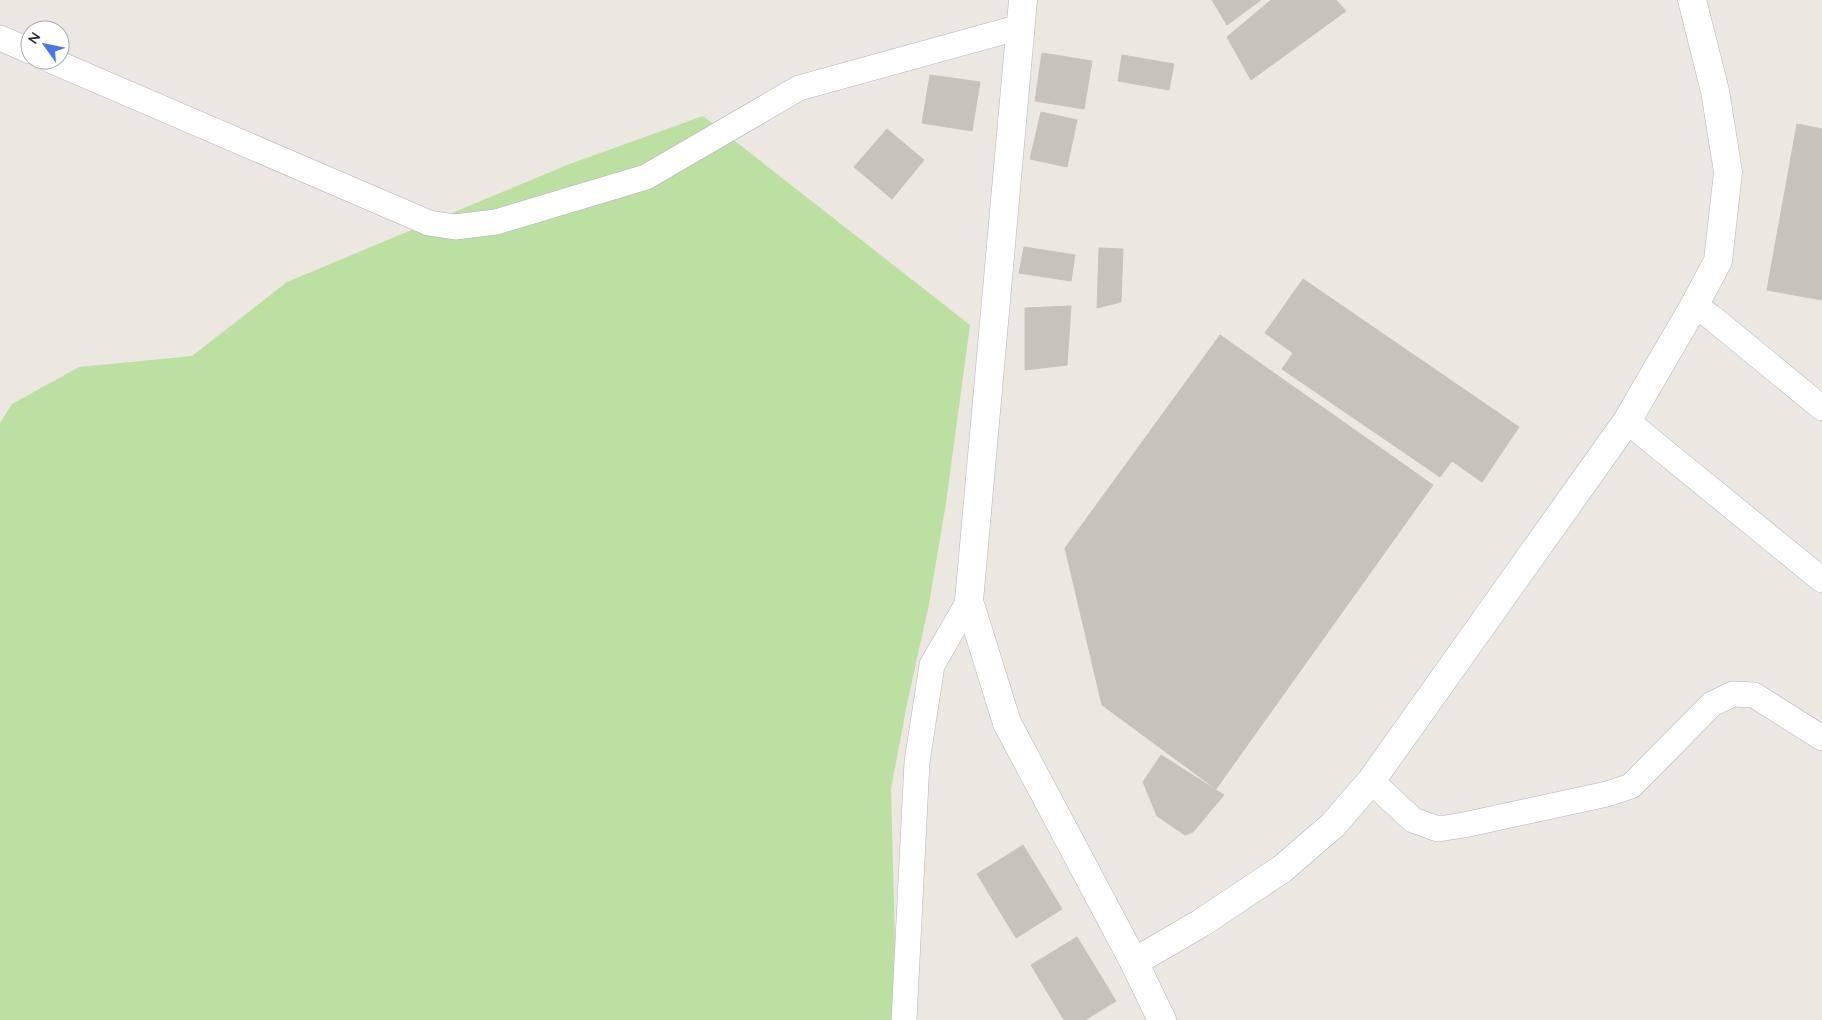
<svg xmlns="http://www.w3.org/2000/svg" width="1822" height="1020" viewBox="0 0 1822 1020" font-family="Quicksand,sans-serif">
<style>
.green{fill:#bbe0a1}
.building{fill:#c6c2bc;stroke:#c9c3ba}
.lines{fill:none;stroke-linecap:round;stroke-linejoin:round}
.minor-casing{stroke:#b1b4bc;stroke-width:26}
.tertiary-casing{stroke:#b1b4bc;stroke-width:29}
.minor{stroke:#fff;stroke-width:25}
.tertiary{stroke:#fff;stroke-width:28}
</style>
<rect width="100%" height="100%" fill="#ede7e1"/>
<!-- green -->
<path class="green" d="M703,116L970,325L946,503L929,604L907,704L891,789L897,1020H0V423L12,404L79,367L192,356L287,282L567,165Z"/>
<!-- building -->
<g class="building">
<path d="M1212,0H1261L1227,25Z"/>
<path d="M1271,0H1336L1346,11L1251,80L1227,37Z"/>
<path d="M1042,53L1092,61L1084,109L1035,101Z"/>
<path d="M1122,55L1174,64L1169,90L1118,81Z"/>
<path d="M930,75L980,82L972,131L922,123Z"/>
<path d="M1041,112L1077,120L1067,167L1030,159Z"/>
<path d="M1797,124L1822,129V300L1767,290Z"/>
<path d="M887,129L924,160L892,199L854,167Z"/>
<path d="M1024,247L1075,255L1071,281L1019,273Z"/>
<path d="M1099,248L1123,249L1121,302L1097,308Z"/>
<path d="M1303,279L1519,427L1482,482L1452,461L1440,477L1282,369L1293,353L1265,333Z"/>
<path d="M1071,306L1067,365L1025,370V308Z"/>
<path d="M1220,335L1433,485L1216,789L1102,705L1065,548Z"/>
<path d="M1161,755L1224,795L1193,832L1185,835L1157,816L1143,782Z"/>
<path d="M1023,845L1062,909L1016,938L977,874Z"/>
<path d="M1077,937L1116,1001L1085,1020H1064L1031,965Z"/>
</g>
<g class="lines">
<defs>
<g id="minor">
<path d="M0,38L30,51"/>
<path d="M50,60L429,223L455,227L496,222L646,177L799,88L1020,27"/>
<path d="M1694,306L1710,316L1822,408"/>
<path d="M1627,421L1822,580"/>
<path d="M1371,781L1413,820L1438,829L1464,825L1607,794L1631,786L1712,704L1733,694L1754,695L1822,738"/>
<path d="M904,1020L917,762L932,665L969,601"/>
</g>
<g id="tertiary">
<path d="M1023,0L969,601L1007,723L1134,962L1162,1020"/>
<path d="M1134,962L1201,923L1282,869L1333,825L1371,781L1627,421L1694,306L1718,261L1728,172L1715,91L1692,0"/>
</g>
</defs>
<!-- minor casing -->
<use href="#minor" class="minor-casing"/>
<!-- tertiary casing -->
<use href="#tertiary" class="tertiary-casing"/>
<!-- minor -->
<use href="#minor" class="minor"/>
<!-- tertiary -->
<use href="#tertiary" class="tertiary"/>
</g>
<!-- north arrow -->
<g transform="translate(45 45) rotate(303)"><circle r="24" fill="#ffffff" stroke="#ababab"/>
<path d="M0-4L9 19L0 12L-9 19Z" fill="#4d76ee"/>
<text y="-8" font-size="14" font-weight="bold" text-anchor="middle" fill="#2d2d2d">N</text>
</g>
</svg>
